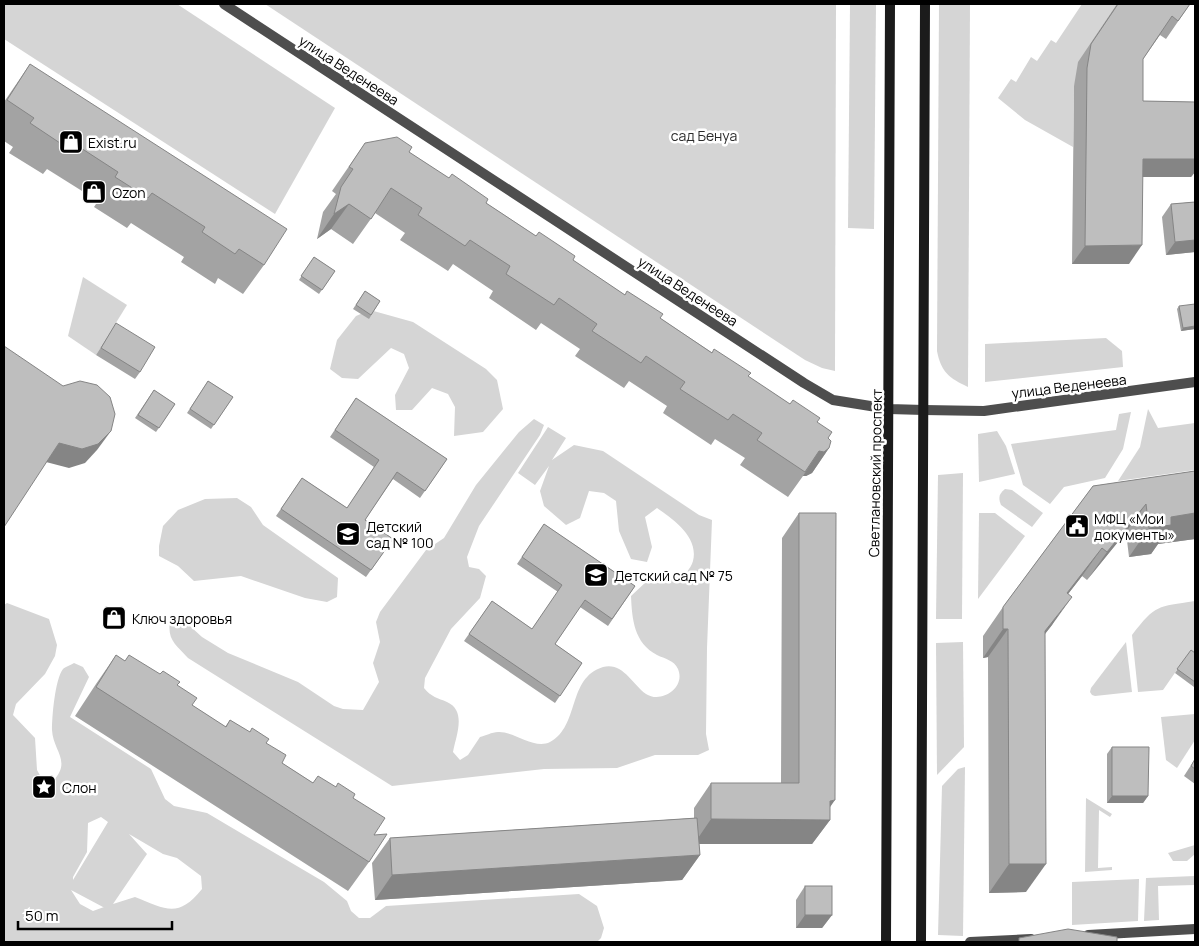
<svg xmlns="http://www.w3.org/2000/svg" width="1199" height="946" viewBox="0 0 1199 946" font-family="Manrope,sans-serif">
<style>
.green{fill:#d5d5d5;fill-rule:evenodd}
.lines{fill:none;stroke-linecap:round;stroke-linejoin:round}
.minor{stroke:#4e4e4e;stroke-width:10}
.tertiary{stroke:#4e4e4e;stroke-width:10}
.secondary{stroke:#1b1b1b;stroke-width:10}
.wall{fill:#a3a3a3}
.shaded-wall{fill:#858585}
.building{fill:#bebebe;stroke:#858585}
.labels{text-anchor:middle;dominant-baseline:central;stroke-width:5;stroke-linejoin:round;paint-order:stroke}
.street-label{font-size:14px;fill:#000;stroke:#fff}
.park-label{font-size:14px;fill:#2c2c2c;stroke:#fff}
.poi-label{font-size:14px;fill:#000;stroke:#fff;text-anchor:start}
</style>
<rect width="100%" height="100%" fill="#fff"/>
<!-- green -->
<g class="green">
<path d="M4,4H177L335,108L275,214L4,39Z"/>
<path d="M265,4H836L835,371L822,368L805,360Z"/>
<path d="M850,4H876L874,229L848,228Z"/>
<path d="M939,4H970L968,387C949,378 941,372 937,351Z"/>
<path d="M1082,4H1118L1074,86L1073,147L1025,120L998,98L1011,79L1016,82L1031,57L1037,61L1051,40L1056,43Z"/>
<path d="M83,277L127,305L96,355L68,336Z"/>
<path d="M370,310L413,322L486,369L497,380L503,409L483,432L454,436L455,407L448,394L432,388L412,410H396L395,395L409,368L404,354L391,348L358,379L342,378L330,369L337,340L356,316Z"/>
<path d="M1106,338L1122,351L1123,367L985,382V344Z"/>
<path d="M1148,409L1158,428L1195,423V470L1118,481L1140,447Z"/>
<path d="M1131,412L1123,449L1105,478L1064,487L1050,504L1023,485L1011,444L1116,430L1119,414Z"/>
<path d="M534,419L544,425L540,435L479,526L467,557L469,567L479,569L486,576L480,598L451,629L425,678L424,688C431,697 438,698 447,702C467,711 456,736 453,752L460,760L468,755L480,737C485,736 492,732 498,732C514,731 534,750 550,742C580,726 567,678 603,667C623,662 632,684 646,694C661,704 686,688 678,669C674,660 665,659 657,655C634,643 632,619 631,596L647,581L687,572C689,569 692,565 693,561C699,537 673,519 657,508L645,517L652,547L647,562L631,559L619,531L616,501L604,493L589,491L580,518L566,525L544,506L540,491L549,466L535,485L518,473L548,427L566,438L552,460L574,445L603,451L699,515L712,520L707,648L706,734L709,750L698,755H655L617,768L544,769L392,786L188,658C176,645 167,640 170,621L179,616L202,637L228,653L298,682L334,706L343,709L363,710L379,682L373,663L380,642L376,622L380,612L426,550L444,538L476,485L519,432Z"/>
<path d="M997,431L1006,446L1015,474L979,482L978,434Z"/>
<path d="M963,473L962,619H936L938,475Z"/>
<path d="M1005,489L1012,490L1043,513L1032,527L1001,505C998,497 999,494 1005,489Z"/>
<path d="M237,498L251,507L263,525L338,578L337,597L327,602L305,598L241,576L194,581L178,566L159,556V546L163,526L178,510L205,499Z"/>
<path d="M979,513H995L1025,536L978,599Z"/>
<path d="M1195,601V659L1188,654L1163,690L1138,692L1132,635C1156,604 1157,607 1195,601Z"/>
<path d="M7,603L49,619L57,645L55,656L45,674L16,704L13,715L35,738L37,770L42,779L53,781C72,761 53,751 52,730C52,717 55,679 63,669C65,667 71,665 74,663L83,667L89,677L70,717L151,769L165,799L174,806L207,813L324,882L347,901L351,911L359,918H370L386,906L579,894L597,906L604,928L601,938L597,942H4V605ZM101,817L108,822L73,880V877L87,852L88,823ZM129,834L163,854L177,858L201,876L202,889C178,919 166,909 135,897L113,904L147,854ZM71,890L103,907H104L93,911L80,904Z"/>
<path d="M963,642L964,747L937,775L936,643Z"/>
<path d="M1126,642L1132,692L1095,696L1092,695L1090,692L1091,688Z"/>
<path d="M1195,714V740L1177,768L1166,760L1161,717Z"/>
<path d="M965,767L963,936L938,935L942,786L958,769Z"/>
<path d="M1086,798L1112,814L1110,817L1099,810L1098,868L1112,867V870L1085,872Z"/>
<path d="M1195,845V854L1187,861H1173L1168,853Z"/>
<path d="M1195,876V885L1158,886L1159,920L1144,921L1146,878Z"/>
<path d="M1139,879L1138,921L1072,925V882Z"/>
</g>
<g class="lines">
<!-- minor -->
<g class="minor">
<path d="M924,410L984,411L1195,382"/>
<path d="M1088,935L1195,929"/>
<path d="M970,942L1031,939"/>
</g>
<!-- tertiary -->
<path class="tertiary" d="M224,4L804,383L833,400L889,409L924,410"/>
<!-- secondary -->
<g class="secondary">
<path d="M886,942L890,4"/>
<path d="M921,942L925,4"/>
</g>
</g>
<!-- wall -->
<g class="wall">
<path d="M1117,4H1190L1166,39L1160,35L1143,59V101L1195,102V172L1191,177H1142L1129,264H1072L1074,86L1078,62Z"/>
<path d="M30,64L264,265L243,294L218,278L215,284L181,262L184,257L131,223L127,228L94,207L98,201L47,169L43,174L9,153L13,147L4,141V102Z"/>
<path d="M365,143L409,152L817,422L828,438L829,448L812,473L806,476H803L788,497L740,465L745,458L715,439L711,445L663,413L667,406L629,381L624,388L575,356L580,349L541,323L536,330L489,298L493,291L453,264L448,271L400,240L405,233L375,213L353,244L331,229L317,239L323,212L336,194L332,191Z"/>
<path d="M1195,202V252L1166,255L1162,217L1171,204Z"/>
<path d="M314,257L335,271L319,294L299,280Z"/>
<path d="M365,291L380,301L369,319L353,309Z"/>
<path d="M1179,306L1195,329L1181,331L1177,309Z"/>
<path d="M116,323L140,372L135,379L96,355Z"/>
<path d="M208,381L233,397L211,429L187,413Z"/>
<path d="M154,390L175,404L156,432L135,418Z"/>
<path d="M356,398L447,459L420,498L393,479L365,520L393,539L366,577L276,516L302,478L347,508L374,467L330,437Z"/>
<path d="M1195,471V539L1158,544L1151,554L1129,557L1126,532L1087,580L1082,576L1068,594L1052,625L1045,634L1026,892L989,893L988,657L983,658V636L1003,607L1093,486Z"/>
<path d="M799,513L830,807V820L812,844H699L700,855L682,880L375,900L372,863L390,838L694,818V808L711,783H781L782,538Z"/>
<path d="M544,524L635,586L608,626L580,607L555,644L582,663L555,703L464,641L492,601L532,629L558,592L517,564Z"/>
<path d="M1191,650L1195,653V685L1194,687L1175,673Z"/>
<path d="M116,655L125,661L177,685L192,705L225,727L230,720L266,743L282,763L313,783L353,798L374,835L369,862L348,891L75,716L96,684Z"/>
<path d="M1112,747L1148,796L1143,803H1107V754Z"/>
<path d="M1195,759V784L1184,776Z"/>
<path d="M805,886L832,915L822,928H796V900Z"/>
</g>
<!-- shaded-wall -->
<g class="shaded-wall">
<path d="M1143,159H1195V172L1191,177H1130Z"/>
<path d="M349,204L331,229L317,239L334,214Z"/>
<path d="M1195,240V252L1166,255L1175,242Z"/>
<path d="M1142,245L1129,264H1072L1085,246Z"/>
<path d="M1195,326V329L1181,331L1183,328Z"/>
<path d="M111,431L97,450L85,463L69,468L46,462L59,443Z"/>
<path d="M829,448L812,473L806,476H803L819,451Z"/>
<path d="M1146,504L1126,532L1087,580L1107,552Z"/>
<path d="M1195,513V539L1158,544L1151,554L1129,557L1149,528L1171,517Z"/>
<path d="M1102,548L1082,576L1047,621L1067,593Z"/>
<path d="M1072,597L1052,625L1025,659L1045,631Z"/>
<path d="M1003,629H1008L988,657L983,658Z"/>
<path d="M1112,796H1148L1143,803H1107Z"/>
<path d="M835,800L821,820H830L812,844H694L711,819L830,801Z"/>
<path d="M700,855L682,880L375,900L392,875Z"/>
<path d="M1009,864H1046L1026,892L989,893Z"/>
<path d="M805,915H832L822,928H796Z"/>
</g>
<!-- building -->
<g class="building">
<path d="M1118,4H1190L1178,21L1172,16L1143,59V101L1195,102V159H1143L1142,245L1085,246L1087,68L1091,44Z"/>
<path d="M30,64L287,229L264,265L239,249L235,254L202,232L205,227L152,193L148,198L115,177L118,172L67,139L63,145L30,123L34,118L7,100Z"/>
<path d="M397,137L412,147L409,152L449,178L452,174L488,199L486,203L536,236L539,232L575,256L573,260L625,295L627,291L663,314L660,318L712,353L714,349L751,373L748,376L790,404L793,400L820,418L817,422L832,432L828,438L831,441L829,448L824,452L819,451L805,472L757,440L762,433L733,414L728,420L680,389L685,382L646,356L641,363L592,331L597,324L559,298L554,305L506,274L510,266L470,240L465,246L418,215L422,208L391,188L371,219L349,204L334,214L341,187L353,169L349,167L365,143Z"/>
<path d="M1195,202V240L1175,242L1171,204Z"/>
<path d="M314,257L335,271L322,290L301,276Z"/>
<path d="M365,291L380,301L371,315L356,305Z"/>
<path d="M1195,304V326L1183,328L1179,306Z"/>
<path d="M116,323L155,347L140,372L101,348Z"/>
<path d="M4,346L63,386L80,381L97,385L110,397L115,414L111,431L98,444L82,449L59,443L4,527Z"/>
<path d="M208,381L233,397L214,425L190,409Z"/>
<path d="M154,390L175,404L159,428L138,415Z"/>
<path d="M356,398L447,459L425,491L397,472L365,520L393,539L371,570L281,509L302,478L347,508L379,460L335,430Z"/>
<path d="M1195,471V513L1171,517V525L1149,528L1146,504L1107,552L1102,548L1067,593L1072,597L1045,631L1046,864H1009L1008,629H1003V607L1093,486Z"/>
<path d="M799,513H836L835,800L830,801V820L711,819V783H799Z"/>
<path d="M544,524L635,586L612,619L585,600L555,644L582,663L560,696L469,634L492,601L532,629L562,585L522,557Z"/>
<path d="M1191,650L1195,653V682L1177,669Z"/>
<path d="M116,655L125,661L129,655L160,674L163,671L180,682L177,685L197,698L192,705L226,727L230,720L250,732L252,728L269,739L266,743L286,755L282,763L313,783L318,776L336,787L338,783L355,794L353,798L385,818L374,835L387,834L369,862L96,687Z"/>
<path d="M1112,747H1149L1148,796H1112Z"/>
<path d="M1195,759V769L1191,766Z"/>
<path d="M697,818L700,855L392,875L390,838Z"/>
<rect x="805" y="886" width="27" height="29"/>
<path d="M1068,929L1117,937V942H1019V938Z"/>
</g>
<!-- icons -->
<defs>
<symbol id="shop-square" viewBox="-11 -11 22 22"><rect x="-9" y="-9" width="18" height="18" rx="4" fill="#000" stroke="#fff"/><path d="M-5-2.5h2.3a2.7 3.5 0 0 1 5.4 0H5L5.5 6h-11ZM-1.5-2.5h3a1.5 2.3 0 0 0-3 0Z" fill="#fff"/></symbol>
<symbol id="civic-square" viewBox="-11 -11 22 22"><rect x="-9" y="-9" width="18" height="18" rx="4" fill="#000" stroke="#fff"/><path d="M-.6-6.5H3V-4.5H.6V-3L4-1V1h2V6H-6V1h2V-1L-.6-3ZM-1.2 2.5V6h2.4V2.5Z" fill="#fff"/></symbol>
<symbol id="school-square" viewBox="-11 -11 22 22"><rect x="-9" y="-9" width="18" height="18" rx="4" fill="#000" stroke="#fff"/><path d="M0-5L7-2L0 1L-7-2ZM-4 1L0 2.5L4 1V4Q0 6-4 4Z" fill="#fff"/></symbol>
<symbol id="sight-square" viewBox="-11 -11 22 22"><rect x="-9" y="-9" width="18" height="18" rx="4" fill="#000" stroke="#fff"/><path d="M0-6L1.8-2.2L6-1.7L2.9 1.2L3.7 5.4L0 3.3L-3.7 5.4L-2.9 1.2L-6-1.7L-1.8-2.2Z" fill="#fff"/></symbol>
</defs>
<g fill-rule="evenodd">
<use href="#shop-square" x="57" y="128" width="28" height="28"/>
<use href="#shop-square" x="80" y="178" width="28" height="28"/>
<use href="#civic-square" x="1063" y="512" width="28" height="28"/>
<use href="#school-square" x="334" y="520" width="28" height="28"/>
<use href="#school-square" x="582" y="561" width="28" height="28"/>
<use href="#shop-square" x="100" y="604" width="28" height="28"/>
<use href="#sight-square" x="30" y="773" width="28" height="28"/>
</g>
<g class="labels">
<!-- street labels -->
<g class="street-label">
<text transform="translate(349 70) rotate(33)">улица Веденеева</text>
<text transform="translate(688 291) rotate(33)">улица Веденеева</text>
<text transform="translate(1069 386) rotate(-7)">улица Веденеева</text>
<text transform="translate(875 473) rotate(-89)">Светлановский проспект</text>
</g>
<!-- park labels -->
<g class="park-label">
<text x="704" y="135">сад Бенуа</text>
</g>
<!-- poi labels -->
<g class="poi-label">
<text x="88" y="142">Exist.ru</text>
<text x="112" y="192">Ozon</text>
<text x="1094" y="518">МФЦ «Мои<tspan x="1094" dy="16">документы»</tspan></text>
<text x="366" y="526">Детский<tspan x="366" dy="16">сад № 100</tspan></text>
<text x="614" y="575">Детский сад № 75</text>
<text x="132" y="618">Ключ здоровья</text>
<text x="62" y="787">Слон</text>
</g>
</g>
<!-- border -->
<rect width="1199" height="946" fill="none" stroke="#000000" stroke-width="10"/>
<!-- scale -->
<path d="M18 921v8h154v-8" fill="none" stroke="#000000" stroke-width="2.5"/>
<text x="25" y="921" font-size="15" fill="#000000" stroke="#ffffff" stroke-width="4" paint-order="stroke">50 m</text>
</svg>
